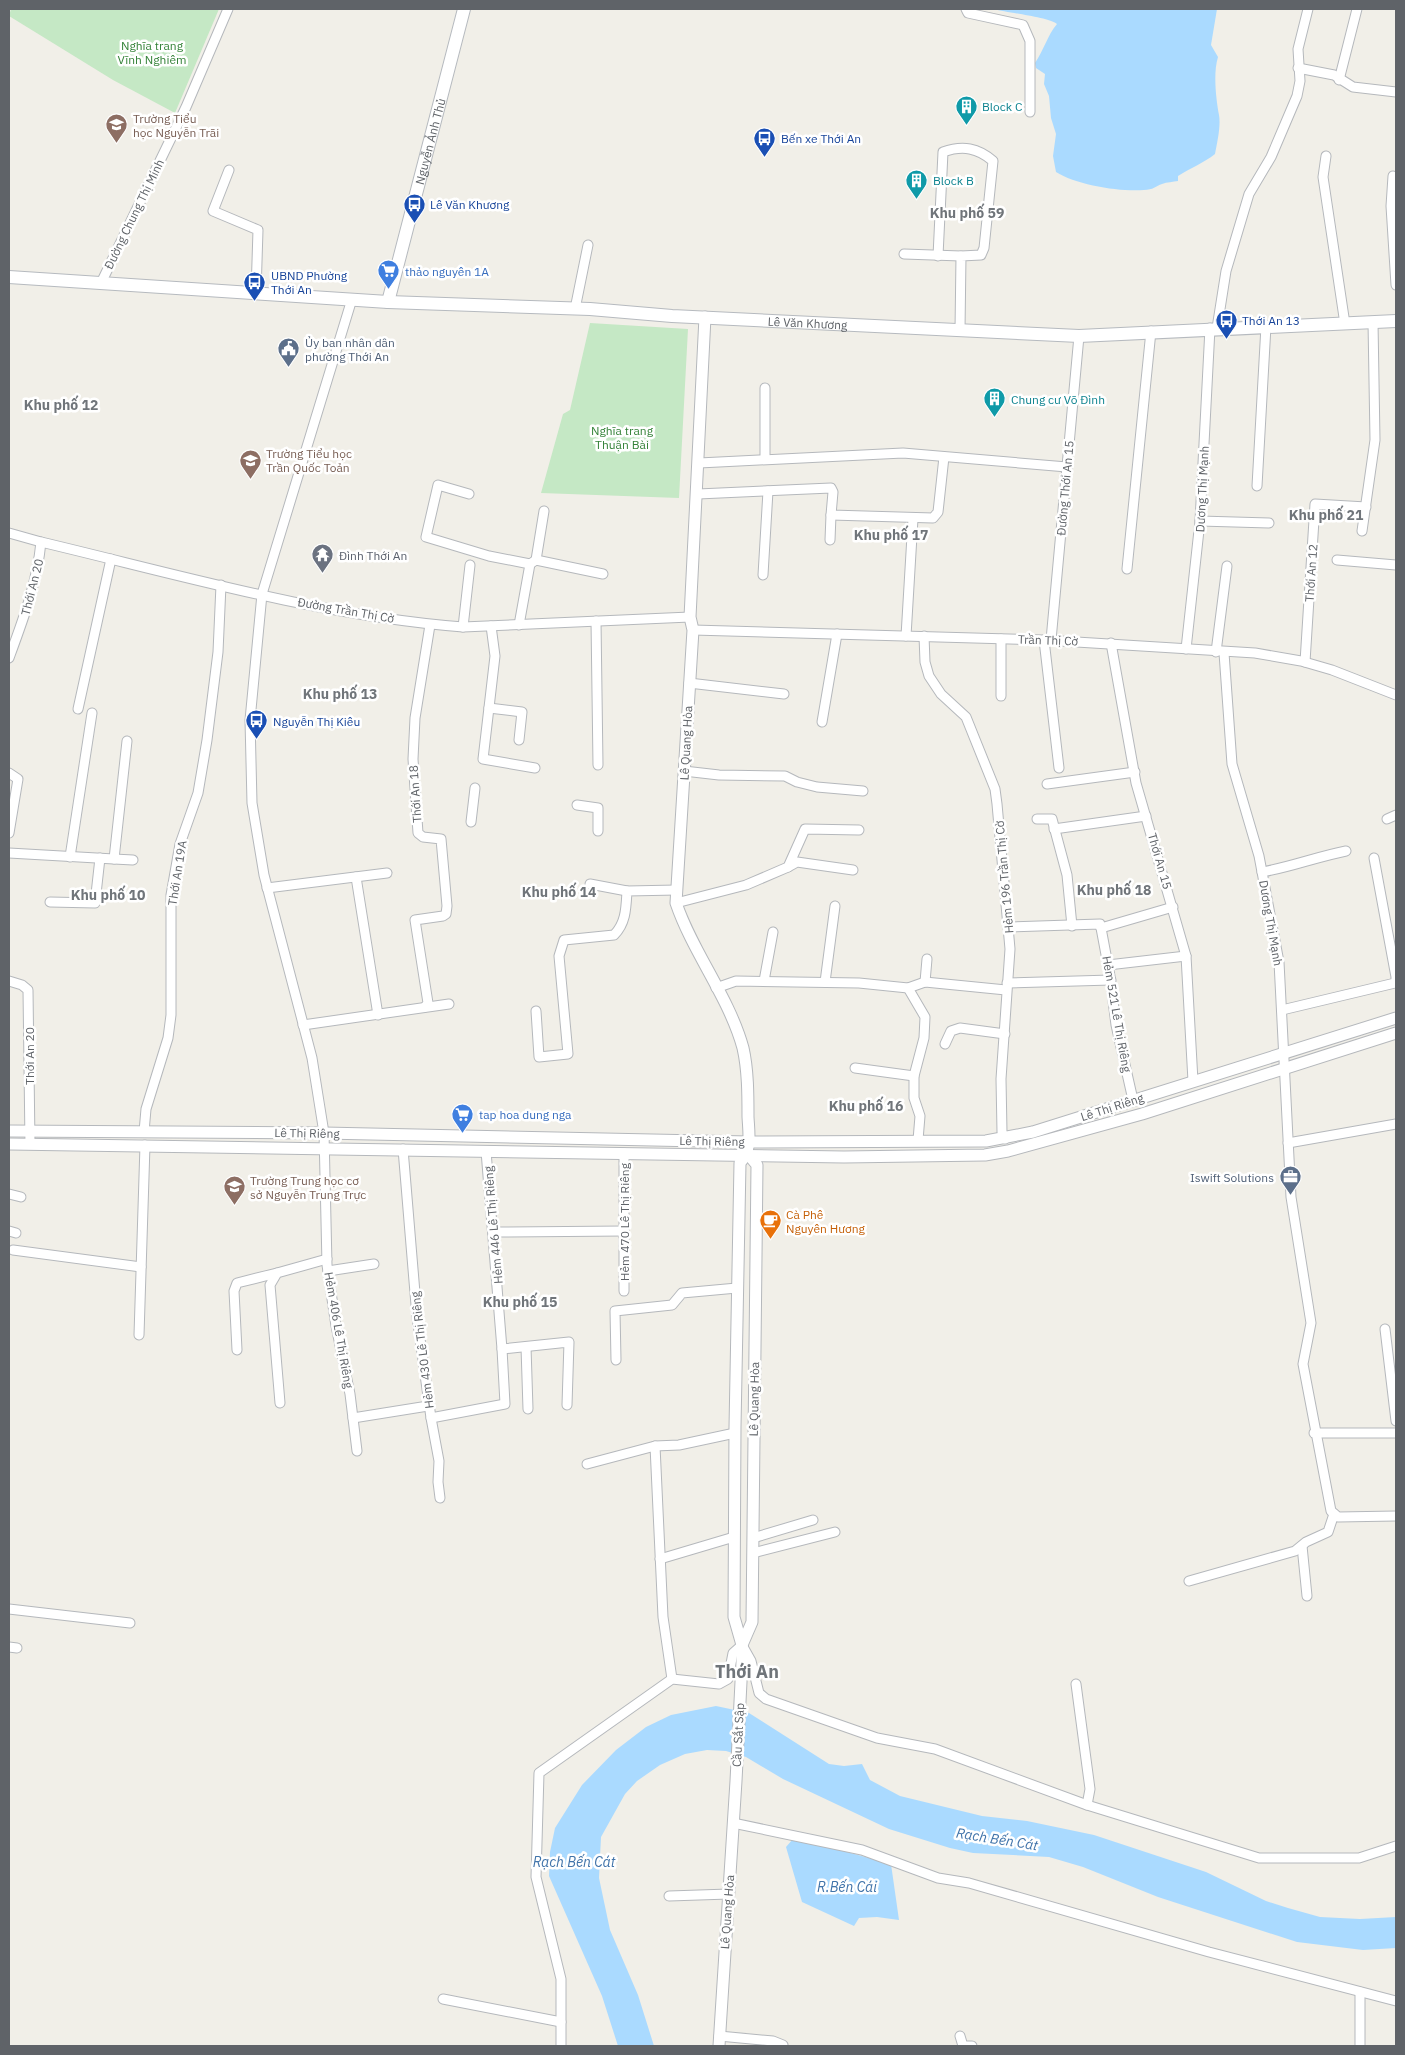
<svg xmlns="http://www.w3.org/2000/svg" width="1405" height="2055" viewBox="0 0 1405 2055" font-family="'IBM Plex Sans',sans-serif">
<style>
.green{fill:#c5e8c5}
.water{fill:#aadaff}
.lines{fill:none;stroke-linecap:round;stroke-linejoin:round}
.minor-casing{stroke:#b5b8bc;stroke-width:11}
.tertiary-casing{stroke:#b5b8bc;stroke-width:13}
.secondary-casing{stroke:#b6babf;stroke-width:14}
.minor{stroke:#fff;stroke-width:9}
.tertiary{stroke:#fff;stroke-width:11}
.secondary{stroke:#fff;stroke-width:12}
.labels{text-anchor:middle;dominant-baseline:central;stroke-width:5;stroke-linejoin:round;paint-order:stroke}
.park-label{font-size:12px;fill:#348238;stroke:#fff}
.culture-label{font-size:12px;fill:#0d838f;stroke:#fff;text-anchor:start}
.education-label{font-size:12px;fill:#785e54;stroke:#fff;text-anchor:start}
.transit-label{font-size:12px;fill:#164399;stroke:#fff;text-anchor:start}
.street-label{font-size:12px;fill:#5f6368;stroke:#fff}
.shop-label{font-size:12px;fill:#366cbe;stroke:#fff;text-anchor:start}
.service-label{font-size:12px;fill:#4e5e75;stroke:#fff;text-anchor:start}
.worship-label{font-size:12px;fill:#5b616d;stroke:#fff;text-anchor:start}
.food-label{font-size:12px;fill:#c56008;stroke:#fff;text-anchor:start}
.neighbourhood-label{font-size:14px;font-weight:bold;fill:#70757a;stroke:#fff}
.water-label{font-size:14px;font-style:italic;fill:#4174aa;stroke:#fff}
.district-label{font-size:18px;font-weight:bold;fill:#70757a;stroke:#fff}
</style>
<rect width="100%" height="100%" fill="#f1efe8"/>
<!-- green -->
<g class="green">
<path d="M11,9H219L175,113L113,80L9,16Z"/>
<path d="M590,323L688,329L679,498L541,493L563,414L570,410Z"/>
</g>
<!-- water -->
<g class="water">
<path d="M994,9H1217L1211,45L1218,57C1213,73 1216,99 1219,115C1221,126 1217,143 1215,154C1204,163 1190,168 1178,176V181C1173,182 1167,182 1162,184C1156,186 1153,190 1144,190C1120,192 1076,185 1056,172L1053,156L1056,134L1051,118L1049,96L1044,84L1045,74L1036,68L1035,63C1044,50 1047,36 1057,24C1048,17 1008,13 994,9Z"/>
<path d="M716,1706L749,1713L829,1764L844,1766L862,1764L870,1780L900,1796L982,1816L1027,1821L1094,1835L1206,1872L1266,1901L1288,1908L1320,1917L1360,1919L1396,1917V1948L1363,1950L1297,1942L1158,1897L1083,1867L1049,1857L973,1853L950,1848L889,1829L783,1779L746,1757L726,1751L707,1750L685,1754L660,1765L637,1781L625,1794L601,1837L599,1878L610,1930L638,1995L654,2046H618L602,1996L549,1876L550,1852L555,1828L582,1785L616,1750L646,1727L671,1715Z"/>
<path d="M793,1839L803,1840L891,1864L899,1920L877,1917L859,1918L854,1926L802,1902L786,1847Z"/>
</g>
<g class="lines">
<defs>
<g id="minor">
<path d="M966,9L968,13L1023,25L1030,41V112"/>
<path d="M1298,68L1334,75L1353,87L1396,92"/>
<path d="M1339,80L1357,9"/>
<path d="M1326,156L1323,177L1345,324"/>
<path d="M229,170L213,211L258,230L256,293"/>
<path d="M1393,176L1391,206L1396,285"/>
<path d="M904,254L961,256"/>
<path d="M938,256L943,152C963,145 978,148 993,161L984,248L981,255L961,256L960,330"/>
<path d="M102,281L186,107L228,9"/>
<path d="M352,299L262,594L250,720L252,803L264,875L312,1058L324,1133L327,1265L336,1326L350,1394L357,1451"/>
<path d="M575,309L588,245"/>
<path d="M1217,328L1226,271L1249,194L1271,157L1297,96L1300,81L1298,49L1308,9"/>
<path d="M765,459V388"/>
<path d="M699,463L903,453L1067,467"/>
<path d="M1257,486L1266,326"/>
<path d="M469,494L438,485L426,537L489,556L530,564L519,625"/>
<path d="M698,494L831,488L833,492L831,515L933,518L938,512L944,457"/>
<path d="M1200,521L1269,523"/>
<path d="M1362,531L1375,440L1373,322"/>
<path d="M9,533L41,542C180,575 320,616 463,627L690,617"/>
<path d="M830,540L831,515"/>
<path d="M536,560L544,511"/>
<path d="M1337,560L1396,565"/>
<path d="M530,564L536,560L603,574"/>
<path d="M1127,569L1151,331"/>
<path d="M763,575L768,491"/>
<path d="M596,621L598,765"/>
<path d="M491,626L495,656L483,759L535,768"/>
<path d="M463,627L470,565"/>
<path d="M693,630L1044,640L1255,653L1301,661L1332,670L1396,695"/>
<path d="M906,636L913,519"/>
<path d="M924,636L925,662L929,676L941,694L966,717L995,789L997,804L1010,949L1001,1079L1002,1132L1005,1139"/>
<path d="M1001,639V696"/>
<path d="M1044,640L1059,768"/>
<path d="M1051,640L1079,336"/>
<path d="M1111,643L1136,783L1186,956L1193,1081"/>
<path d="M1186,649L1200,521L1210,328"/>
<path d="M1216,652L1227,566"/>
<path d="M1224,653L1232,764L1259,856L1279,962L1291,1197L1311,1323L1303,1364L1331,1511L1338,1517L1396,1516"/>
<path d="M9,658C23,620 37,583 41,542"/>
<path d="M1305,662L1315,504L1366,507"/>
<path d="M689,683L784,694"/>
<path d="M489,708L522,712L519,740"/>
<path d="M78,709L111,559"/>
<path d="M822,722L837,634"/>
<path d="M684,771L719,775L785,776L797,782L817,787L863,791"/>
<path d="M9,773L18,779L9,833"/>
<path d="M1047,784L1135,772"/>
<path d="M577,805L598,808V831"/>
<path d="M1037,819H1052L1067,875L1072,926"/>
<path d="M1387,819L1396,815"/>
<path d="M471,822L475,788"/>
<path d="M1054,829L1146,816"/>
<path d="M9,853L114,859L127,741"/>
<path d="M70,857L92,713"/>
<path d="M1374,858L1396,977"/>
<path d="M114,859L133,860"/>
<path d="M788,867L797,862L853,870"/>
<path d="M1262,872C1291,867 1316,857 1346,851"/>
<path d="M356,877L378,1015"/>
<path d="M590,884L627,891"/>
<path d="M267,888L387,873"/>
<path d="M50,902L95,903L100,858"/>
<path d="M676,903L746,885L788,867L805,829L859,830"/>
<path d="M1008,927L1100,924L1101,928"/>
<path d="M1101,928L1110,976L1116,1025L1133,1100"/>
<path d="M1101,928L1173,907"/>
<path d="M1108,965L1186,956"/>
<path d="M9,981L22,985L28,990L30,1144"/>
<path d="M764,981L773,932"/>
<path d="M825,982L835,906"/>
<path d="M925,982L927,959"/>
<path d="M1007,983L1111,980"/>
<path d="M716,988L736,981L859,983L908,988L925,982L1006,990"/>
<path d="M908,988L925,1017L924,1038L914,1076V1098L920,1116L918,1140"/>
<path d="M425,1007L428,1003L415,920L443,916L446,914L447,906L441,839L423,837L418,833L413,759L415,718L430,625"/>
<path d="M1282,1010L1395,983L1396,979"/>
<path d="M536,1011L539,1057L568,1054L559,956L564,940L614,935C626,923 626,908 627,891L677,890"/>
<path d="M303,1025L449,1004"/>
<path d="M945,1044L951,1031L960,1028L1005,1034"/>
<path d="M855,1068L914,1076"/>
<path d="M144,1132L146,1109L168,1038L171,1015V895L180,844L198,793L207,740L218,652L221,585"/>
<path d="M1288,1143L1396,1124"/>
<path d="M403,1149L417,1317L431,1418L505,1404L502,1349"/>
<path d="M486,1151L502,1349L569,1342L567,1405"/>
<path d="M9,1194L21,1197"/>
<path d="M9,1231L16,1233"/>
<path d="M494,1232L624,1231"/>
<path d="M13,1250L141,1267"/>
<path d="M328,1271L374,1264"/>
<path d="M624,1291V1153"/>
<path d="M1385,1329L1396,1421"/>
<path d="M139,1335L145,1145"/>
<path d="M526,1347L528,1409"/>
<path d="M237,1350L234,1291L237,1283L277,1273"/>
<path d="M616,1360L615,1311L672,1305L682,1293L737,1288"/>
<path d="M280,1403L270,1285L277,1273L327,1259"/>
<path d="M353,1418L428,1406"/>
<path d="M431,1418L439,1461L438,1482L440,1498"/>
<path d="M1314,1433H1396"/>
<path d="M655,1446L663,1617L672,1679"/>
<path d="M587,1464L655,1446L679,1445L735,1433"/>
<path d="M753,1538L813,1520"/>
<path d="M1302,1546L1307,1596"/>
<path d="M753,1553L835,1532"/>
<path d="M660,1559L734,1537"/>
<path d="M1189,1581L1295,1551L1306,1542L1328,1532L1334,1514"/>
<path d="M9,1609L130,1623"/>
<path d="M9,1647L17,1648"/>
<path d="M1076,1684L1090,1789L1087,1805"/>
<path d="M733,1823L862,1850L938,1878L969,1883L1209,1952L1396,2001"/>
<path d="M669,1896L729,1894"/>
<path d="M443,1999L561,2022"/>
<path d="M719,2036L773,2041L783,2045"/>
<path d="M960,2036L963,2046H972"/>
<path d="M561,2046V1979L536,1877L539,1773L672,1679L719,1684L728,1679L733,1653L742,1645L751,1661L759,1693L766,1699L877,1738L935,1749L1087,1805L1259,1858H1359L1396,1846"/>
<path d="M1360,2046V1992"/>
</g>
<g id="tertiary">
<path d="M705,317L690,617L693,630L676,903C693,953 729,997 743,1048C748,1070 748,1095 748,1117C749,1135 752,1149 740,1163L735,1427L734,1617L742,1645V1662L736,1781L719,2046"/>
<path d="M9,1131L324,1133L749,1142L986,1141L1033,1132L1396,1018"/>
<path d="M9,1144L844,1157L985,1155L1008,1151L1142,1114L1396,1033"/>
<path d="M742,1645L752,1622L757,1165L748,1154"/>
</g>
<g id="secondary">
<path id="s1" d="M9,277L388,302L590,309L672,316L1079,336L1396,321"/>
<path id="s2" d="M388,302L464,9"/>
</g>
</defs>
<!-- minor casing -->
<use href="#minor" class="minor-casing"/>
<!-- tertiary casing -->
<use href="#tertiary" class="tertiary-casing"/>
<!-- secondary casing -->
<use href="#secondary" class="secondary-casing"/>
<!-- minor -->
<use href="#minor" class="minor"/>
<!-- tertiary -->
<use href="#tertiary" class="tertiary"/>
<!-- secondary -->
<use href="#secondary" class="secondary"/>
</g>
<!-- icons -->
<defs>
<symbol id="building-pin" viewBox="-11 -11 22 30"><path d="M0 17L-7.5 6A9.5 9.5 0 1 1 7.5 6Z" fill="#0f9aa8" stroke="#fff"/><path d="M-4-6H4V6H1V3H-1V6H-4ZM-2.5-4.3h1.7v1.8h-1.7ZM.8-4.3h1.7v1.8H.8ZM-2.5-1h1.7V.8h-1.7ZM.8-1h1.7V.8H.8Z" fill="#fff"/></symbol>
<symbol id="school-pin" viewBox="-11 -11 22 30"><path d="M0 17L-7.5 6A9.5 9.5 0 1 1 7.5 6Z" fill="#8d6e63" stroke="#fff"/><path d="M0-5L7-2L0 1L-7-2ZM-4 1L0 2.5L4 1V4Q0 6-4 4Z" fill="#fff"/></symbol>
<symbol id="bus-pin" viewBox="-11 -11 22 30"><path d="M0 17L-7.5 6A9.5 9.5 0 1 1 7.5 6Z" fill="#1a4fb4" stroke="#fff"/><path d="M-5-6H5V4H4V6H2V4H-2V6H-4V4H-5ZM-3.5-4V0h7V-4ZM-3.5 1.2v1.5H-2V1.2ZM2 1.2v1.5H3.5V1.2Z" fill="#fff"/></symbol>
<symbol id="supermarket-pin" viewBox="-11 -11 22 30"><path d="M0 17L-7.5 6A9.5 9.5 0 1 1 7.5 6Z" fill="#3f7fe0" stroke="#fff"/><path d="M-6-5.5h2.5l.6 2H6L4.5 2H-2.5L-4.4-4H-6ZM-1.5 3.2a1.3 1.3 0 1 0 .1 0ZM3 3.2a1.3 1.3 0 1 0 .1 0Z" fill="#fff"/></symbol>
<symbol id="civic-pin" viewBox="-11 -11 22 30"><path d="M0 17L-7.5 6A9.5 9.5 0 1 1 7.5 6Z" fill="#5c6f8a" stroke="#fff"/><path d="M-.6-6.5H3V-4.5H.6V-3L4-1V1h2V6H-6V1h2V-1L-.6-3ZM-1.2 2.5V6h2.4V2.5Z" fill="#fff"/></symbol>
<symbol id="temple-pin" viewBox="-11 -11 22 30"><path d="M0 17L-7.5 6A9.5 9.5 0 1 1 7.5 6Z" fill="#6b7280" stroke="#fff"/><path d="M0-6L5-2H3V0L6.5 2.5H4V6H1.5V3h-3V6H-4V2.5H-6.5L-3 0V-2H-5Z" fill="#fff"/></symbol>
<symbol id="office-pin" viewBox="-11 -11 22 30"><path d="M0 17L-7.5 6A9.5 9.5 0 1 1 7.5 6Z" fill="#5c6f8a" stroke="#fff"/><path d="M-6-3h4V-5.5h4V-3h4V5H-6ZM-1-4.5V-3h2v-1.5ZM-6 0V1H6V0Z" fill="#fff"/></symbol>
<symbol id="cafe-pin" viewBox="-11 -11 22 30"><path d="M0 17L-7.5 6A9.5 9.5 0 1 1 7.5 6Z" fill="#e8710a" stroke="#fff"/><path d="M-5.5-4.5H6V0H3Q3 3.5 0 3.5H-2.5Q-5.5 3.5-5.5 0ZM3-3.2v2h1.7v-2ZM-6 4.5H4V6H-6Z" fill="#fff"/></symbol>
</defs>
<g fill-rule="evenodd">
<use href="#building-pin" x="954" y="94" width="25" height="34"/>
<use href="#school-pin" x="104" y="112" width="25" height="34"/>
<use href="#bus-pin" x="752" y="126" width="25" height="34"/>
<use href="#building-pin" x="904" y="168" width="25" height="34"/>
<use href="#bus-pin" x="402" y="192" width="25" height="34"/>
<use href="#supermarket-pin" x="376" y="258" width="25" height="34"/>
<use href="#bus-pin" x="242" y="270" width="25" height="34"/>
<use href="#bus-pin" x="1214" y="308" width="25" height="34"/>
<use href="#civic-pin" x="276" y="336" width="25" height="34"/>
<use href="#building-pin" x="982" y="386" width="25" height="34"/>
<use href="#school-pin" x="238" y="448" width="25" height="34"/>
<use href="#temple-pin" x="310" y="542" width="25" height="34"/>
<use href="#bus-pin" x="244" y="708" width="25" height="34"/>
<use href="#supermarket-pin" x="450" y="1102" width="25" height="34"/>
<use href="#office-pin" x="1278" y="1164" width="25" height="34"/>
<use href="#school-pin" x="222" y="1174" width="25" height="34"/>
<use href="#cafe-pin" x="758" y="1208" width="25" height="34"/>
</g>
<g class="labels">
<!-- park labels -->
<g class="park-label">
<text x="152" y="45">Nghĩa trang<tspan x="152" dy="14">Vĩnh Nghiêm</tspan></text>
<text x="622" y="430">Nghĩa trang<tspan x="622" dy="14">Thuận Bài</tspan></text>
</g>
<!-- culture labels -->
<g class="culture-label">
<text x="982" y="106">Block C</text>
<text x="933" y="180">Block B</text>
<text x="1011" y="399">Chung cư Võ Đình</text>
</g>
<!-- education labels -->
<g class="education-label">
<text x="133" y="118">Trường Tiểu<tspan x="133" dy="14">học Nguyễn Trãi</tspan></text>
<text x="266" y="453">Trường Tiểu học<tspan x="266" dy="14">Trần Quốc Toản</tspan></text>
<text x="250" y="1180">Trường Trung học cơ<tspan x="250" dy="14">sở Nguyễn Trung Trực</tspan></text>
</g>
<!-- transit labels -->
<g class="transit-label">
<text x="781" y="138">Bến xe Thới An</text>
<text x="430" y="204">Lê Văn Khương</text>
<text x="271" y="275">UBND Phường<tspan x="271" dy="14">Thới An</tspan></text>
<text x="1242" y="320">Thới An 13</text>
<text x="273" y="721">Nguyễn Thị Kiêu</text>
</g>
<!-- street labels -->
<g class="street-label">
<text stroke="none"><textPath href="#s2" startOffset="166">Nguyễn Ảnh Thủ</textPath></text>
<text transform="translate(134 214) rotate(-64)">Đường Chung Thị Minh</text>
<text stroke="none"><textPath href="#s1" startOffset="800">Lê Văn Khương</textPath></text>
<text transform="translate(1065 488) rotate(-85)">Đường Thới An 15</text>
<text transform="translate(1202 489) rotate(-87)">Dương Thị Mạnh</text>
<text transform="translate(1311 573) rotate(-86)">Thới An 12</text>
<text transform="translate(32 587) rotate(-76)">Thới An 20</text>
<text transform="translate(346 610) rotate(10)">Đường Trần Thị Cờ</text>
<text transform="translate(1048 640) rotate(2)">Trần Thị Cờ</text>
<text transform="translate(686 743) rotate(-87)">Lê Quang Hòa</text>
<text transform="translate(415 794) rotate(-94)">Thới An 18</text>
<text transform="translate(1160 861) rotate(74)">Thới An 15</text>
<text transform="translate(177 873) rotate(-81)">Thới An 19A</text>
<text transform="translate(1004 877) rotate(-95)">Hẻm 196 Trần Thị Cờ</text>
<text transform="translate(1271 923) rotate(80)">Dương Thị Mạnh</text>
<text transform="translate(1117 1014) rotate(80)">Hẻm 521 Lê Thị Riêng</text>
<text transform="translate(29 1056) rotate(-90)">Thới An 20</text>
<text transform="translate(1112 1107) rotate(-18)">Lê Thị Riêng</text>
<text transform="translate(307 1133) rotate(1)">Lê Thị Riêng</text>
<text transform="translate(712 1141) rotate(1)">Lê Thị Riêng</text>
<text transform="translate(624 1222) rotate(-90)">Hẻm 470 Lê Thị Riêng</text>
<text transform="translate(493 1225) rotate(-95)">Hẻm 446 Lê Thị Riêng</text>
<text transform="translate(339 1330) rotate(80)">Hẻm 406 Lê Thị Riêng</text>
<text transform="translate(422 1350) rotate(-97)">Hẻm 430 Lê Thị Riêng</text>
<text transform="translate(754 1399) rotate(-89)">Lê Quang Hòa</text>
<text transform="translate(738 1735) rotate(-87)">Cầu Sắt Sập</text>
<text transform="translate(727 1912) rotate(-86)">Lê Quang Hòa</text>
</g>
<!-- shop labels -->
<g class="shop-label">
<text x="405" y="271">thảo nguyên 1A</text>
<text x="479" y="1114">tap hoa dung nga</text>
</g>
<!-- service labels -->
<g class="service-label">
<text x="305" y="342">Ủy ban nhân dân<tspan x="305" dy="14">phường Thới An</tspan></text>
<text x="1274" y="1177" text-anchor="end">Iswift Solutions</text>
</g>
<!-- worship labels -->
<g class="worship-label">
<text x="339" y="555">Đình Thới An</text>
</g>
<!-- food labels -->
<g class="food-label">
<text x="786" y="1214">Cà Phê<tspan x="786" dy="14">Nguyên Hương</tspan></text>
</g>
<!-- neighbourhood labels -->
<g class="neighbourhood-label">
<text x="967" y="213">Khu phố 59</text>
<text x="61" y="405">Khu phố 12</text>
<text x="1326" y="515">Khu phố 21</text>
<text x="891" y="535">Khu phố 17</text>
<text x="340" y="694">Khu phố 13</text>
<text x="1114" y="890">Khu phố 18</text>
<text x="559" y="892">Khu phố 14</text>
<text x="108" y="895">Khu phố 10</text>
<text x="866" y="1106">Khu phố 16</text>
<text x="520" y="1302">Khu phố 15</text>
</g>
<!-- water labels -->
<g class="water-label">
<text transform="translate(997 1839) rotate(9)">Rạch Bến Cát</text>
<text x="574" y="1862">Rạch Bến Cát</text>
<text x="847" y="1887">R.Bến Cái</text>
</g>
<!-- district labels -->
<g class="district-label">
<text x="747" y="1671">Thới An</text>
</g>
</g>
<!-- border -->
<rect width="1405" height="2055" fill="none" stroke="#5f6368" stroke-width="20"/>
</svg>
